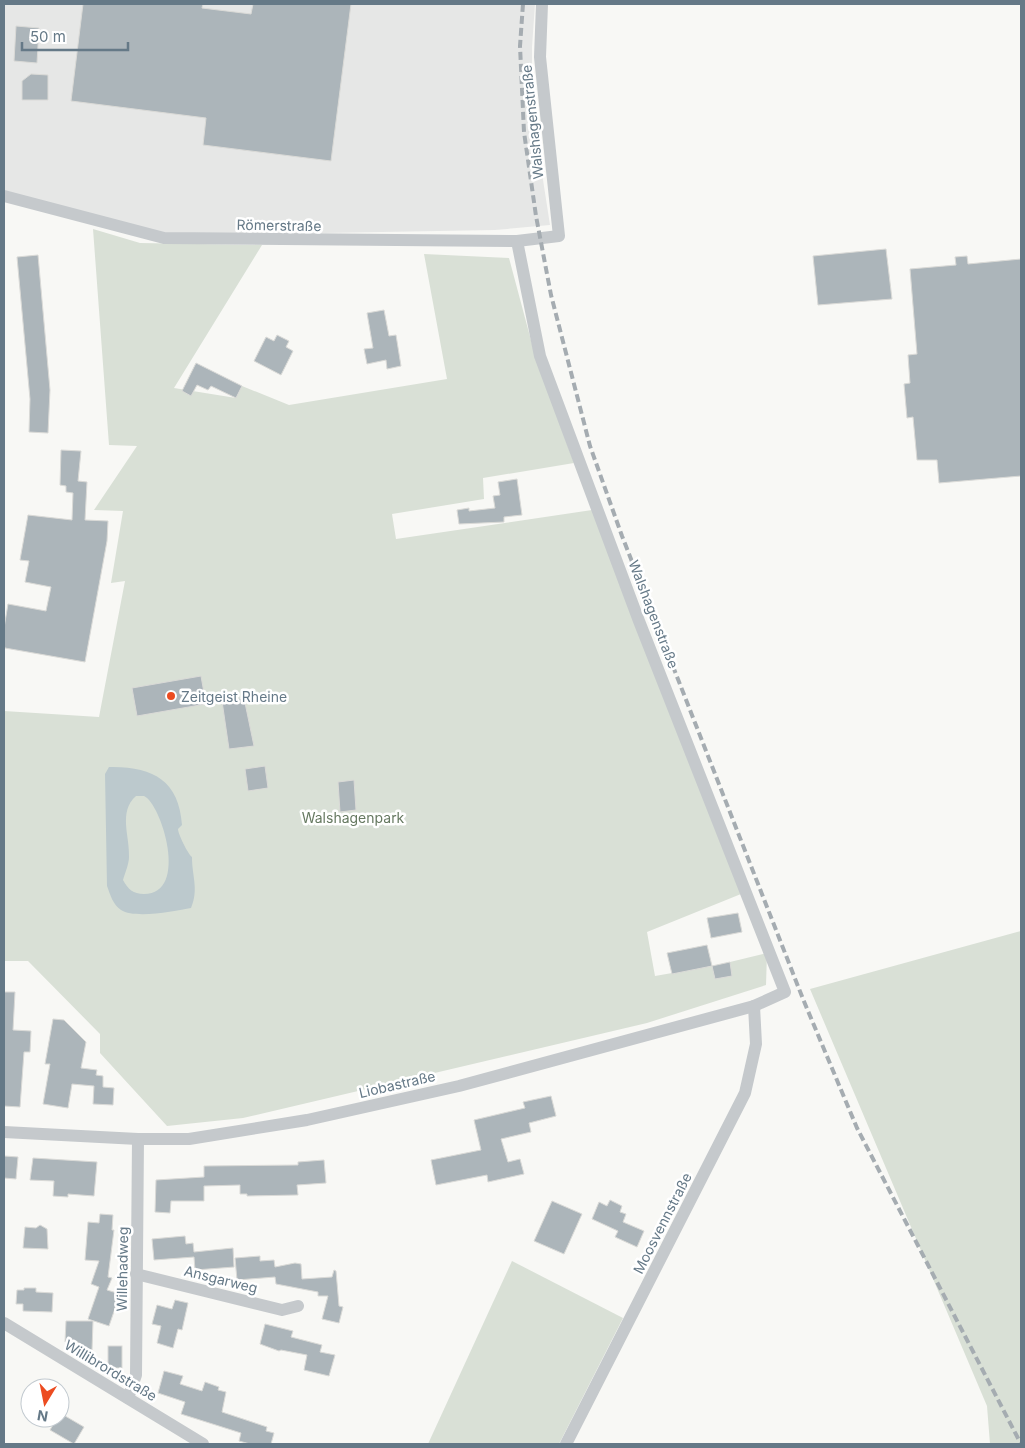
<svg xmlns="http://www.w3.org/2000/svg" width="1025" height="1448" viewBox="0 0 1025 1448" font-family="Inter,sans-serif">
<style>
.built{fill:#e6e7e6}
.green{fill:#d9e0d6}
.water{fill:#bcc9cd;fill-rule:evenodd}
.building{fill:#acb5ba;stroke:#dadad7}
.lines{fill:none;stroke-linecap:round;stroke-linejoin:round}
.street{stroke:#c5c9cc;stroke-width:12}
.rail{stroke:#a5acb1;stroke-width:4;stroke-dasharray:8 4;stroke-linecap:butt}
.poi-dot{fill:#ec4c21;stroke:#fff;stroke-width:2}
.labels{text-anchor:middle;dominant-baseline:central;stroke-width:5;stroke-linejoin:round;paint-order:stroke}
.street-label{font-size:14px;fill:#657987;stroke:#fff}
.poi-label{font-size:14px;fill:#657987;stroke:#fff;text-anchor:start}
.park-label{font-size:14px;fill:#667961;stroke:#fff}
</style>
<rect width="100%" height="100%" fill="#f8f8f5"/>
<!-- built -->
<path class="built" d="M5,4H535L532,47V109L550,225L495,230L164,236L4,191Z"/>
<!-- green -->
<g class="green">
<path d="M93,229L140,243L262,245L174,388L236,398L242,386L289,405L447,379L424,254L509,258L536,359L574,463L483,478L484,499L392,514L396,539L592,510L741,894L647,932L655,976L712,966L715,979L732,976L730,962L767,953L766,985L647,1023L243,1118L167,1126L100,1053V1034L28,961H4V711L99,717L125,581L111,583L123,511L94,510L137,446L109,445Z"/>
<path d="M1021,931V1444H990L987,1406L810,989Z"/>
<path d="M512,1261L623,1318L559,1444H428Z"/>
</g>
<!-- water -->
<path class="water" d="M109,767C152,766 179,780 182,825L178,829C178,834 188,854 192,857C192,877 199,889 191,908C176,911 135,919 121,910C113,905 110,894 107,886L105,774ZM136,796H144C161,803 190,894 144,894C133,894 128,889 123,880C125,873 129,864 129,857C130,836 118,812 136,796Z"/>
<!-- building -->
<g class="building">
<path d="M83,4H203L202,8L251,14L253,4H351L331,161L203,145L206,118L71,101Z"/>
<path d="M16,26L39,28L37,63L14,61Z"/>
<path d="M31,74L48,75V100H22V81Z"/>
<path d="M886,249L892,299L818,305L813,256Z"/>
<path d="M38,255L50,390L48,433L29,432L30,399L17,257Z"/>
<path d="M967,256L968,264L1021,259V476L939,483L937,460H917L913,417L907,418L904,384L910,383L908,355L917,354L910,269L956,265L955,257Z"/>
<path d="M384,310L389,336L396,335L401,366L387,369L386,360L367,364L364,349L373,348L367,313Z"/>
<path d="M277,335L289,341L286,347L293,351L281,375L254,361L266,337L274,341Z"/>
<path d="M196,363L242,386L236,398L211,386L208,390L197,385L191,396L182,391Z"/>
<path d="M61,450L81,451L78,481L87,482L85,520L108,521L107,541L85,662L5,648L4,646V628L8,604L46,611L51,587L25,582L29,561L20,560L28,515L72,520L73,493L66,492V486L60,485Z"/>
<path d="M517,479L522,515L504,517V522L459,524L457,510L469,508V511L495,508L493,496L500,495L498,482Z"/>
<path d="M201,676L206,704L137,716L132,688Z"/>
<path d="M244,698L254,746L229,749L222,701Z"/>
<path d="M265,766L268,788L248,791L245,769Z"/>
<path d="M354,780L356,810L340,812L338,782Z"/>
<path d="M738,913L742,932L711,938L707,918Z"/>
<path d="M707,945L712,966L730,962L732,976L715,979L712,966L672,974L667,953Z"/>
<path d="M4,992H15L13,1030L31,1031L30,1052H24L20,1107L4,1106Z"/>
<path d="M53,1019L64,1020L86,1042L81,1068L97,1070L96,1075L103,1076V1087L114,1088L113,1105L93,1104L94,1086L72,1084L68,1108L43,1104L50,1064H45Z"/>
<path d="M551,1096L556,1116L529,1123L531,1132L501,1139L508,1162L520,1159L524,1174L488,1182L487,1175L436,1185L431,1160L481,1150L474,1120L525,1108L523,1102Z"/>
<path d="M4,1156L18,1157L16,1179L4,1178Z"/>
<path d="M33,1158L97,1162L94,1196L68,1194V1197L53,1196L54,1181L30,1180Z"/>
<path d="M324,1160L326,1183L297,1185L298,1195L247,1196V1194H240V1185L204,1186V1201H171L170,1213L155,1212L156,1180L204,1177V1166L298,1165V1162Z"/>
<path d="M610,1200L622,1206L620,1212L626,1214L623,1222L644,1231L637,1247L615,1237L618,1231L592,1219L599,1202L607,1206Z"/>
<path d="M552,1201L582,1214L564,1254L534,1241Z"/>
<path d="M100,1214L113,1215L112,1230H114L108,1277L112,1278L107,1290L120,1294L109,1326L88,1319L99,1287L91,1284L99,1261L85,1260L88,1222L99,1223Z"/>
<path d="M40,1225L47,1229L48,1249L23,1248L25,1227L36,1228Z"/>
<path d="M185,1236L186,1244L193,1243L194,1252L233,1248L234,1267L195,1270L194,1257L154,1260L152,1239Z"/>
<path d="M260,1256V1261L274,1260L275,1267L295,1263L301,1264L302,1279L332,1277L334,1270L336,1271L339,1306L343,1307L339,1323L322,1319L328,1296H318V1292L276,1284L275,1277L237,1280L235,1258Z"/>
<path d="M24,1288H36V1292L53,1293L52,1312L23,1311V1304H16L17,1290H24Z"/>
<path d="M175,1300L188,1303L182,1330L178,1329L173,1348L157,1343L161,1326L152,1324L157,1305L172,1309Z"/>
<path d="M66,1321H93L92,1350H78V1342H65Z"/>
<path d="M265,1324L293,1331L291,1337L322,1345L320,1352L335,1355L329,1376L304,1370L307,1355L281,1350L279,1351L260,1344Z"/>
<rect x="108" y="1346" width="14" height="22"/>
<path d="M164,1371L183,1376L180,1384L202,1391L205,1382L219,1387L218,1390L226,1392L222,1412L267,1427L266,1431L274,1433L271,1444H250L239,1441L241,1433L181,1414L185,1402L158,1393Z"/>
<path d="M60,1413L84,1427L74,1444L50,1430L57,1418H60Z"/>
</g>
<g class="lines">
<!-- street -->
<g class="street">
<path d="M4,196L164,238L517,241L559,236L540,57L542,4"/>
<path d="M4,1132L138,1139H189L307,1120L459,1086L754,1006L785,992L639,621L540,356L517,241"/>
<path d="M136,1274L282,1310L298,1306"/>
<path d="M4,1323L203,1444"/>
<path d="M128,1398L136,1375L138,1139"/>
<path d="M566,1444L745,1093L756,1044L754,1006"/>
</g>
<!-- rail -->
<path class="rail" d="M523,4L520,46L524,132L536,216L551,295L590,446L622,536L803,999L857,1128L1021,1444"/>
</g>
<!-- markers -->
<circle class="poi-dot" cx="171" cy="696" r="5"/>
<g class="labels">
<!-- street labels -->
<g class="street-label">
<text transform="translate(532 122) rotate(-96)">Walshagenstraße</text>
<text transform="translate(279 225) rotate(1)">Römerstraße</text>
<text transform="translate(654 614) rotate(69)">Walshagenstraße</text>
<text transform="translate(397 1084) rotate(-13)">Liobastraße</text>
<text transform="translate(662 1223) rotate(-63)">Moosvennstraße</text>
<text transform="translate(122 1269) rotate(-89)">Willehadweg</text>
<text transform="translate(221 1279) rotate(14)">Ansgarweg</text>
<text transform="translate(111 1370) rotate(31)">Willibrordstraße</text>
</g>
<!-- poi labels -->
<g class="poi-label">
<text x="181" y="696">Zeitgeist Rheine</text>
</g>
<!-- park labels -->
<g class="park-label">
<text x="353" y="817">Walshagenpark</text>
</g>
</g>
<!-- border -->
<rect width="1025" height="1448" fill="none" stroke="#657987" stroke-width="10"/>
<!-- north arrow -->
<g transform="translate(45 1403) rotate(190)"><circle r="24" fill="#ffffff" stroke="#c1c9cf"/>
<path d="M0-4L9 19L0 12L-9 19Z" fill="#ec4c21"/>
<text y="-8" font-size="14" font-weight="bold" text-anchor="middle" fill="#657987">N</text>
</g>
<!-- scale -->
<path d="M22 42v8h106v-8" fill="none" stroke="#657987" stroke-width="2.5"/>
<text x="30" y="42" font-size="15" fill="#657987" stroke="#ffffff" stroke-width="4" paint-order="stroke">50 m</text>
</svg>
